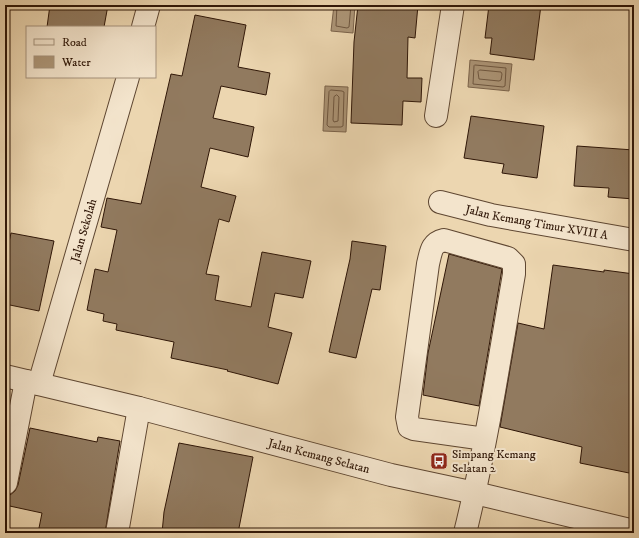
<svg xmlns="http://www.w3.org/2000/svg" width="639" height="538" viewBox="0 0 639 538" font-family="'IM FELL DW Pica',serif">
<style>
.water{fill:#ac9577;stroke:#7a624a}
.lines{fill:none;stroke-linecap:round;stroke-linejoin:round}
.shore{stroke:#6e563f;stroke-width:1}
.building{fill:#917a5f;stroke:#2f1607}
.minor-casing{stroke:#5e4631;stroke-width:24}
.minor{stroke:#f3e4cc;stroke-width:22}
.labels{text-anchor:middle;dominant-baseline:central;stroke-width:4;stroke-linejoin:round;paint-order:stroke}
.street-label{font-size:12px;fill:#2f1607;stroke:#f3e4cc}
.poi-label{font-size:12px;fill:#2f1607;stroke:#f3e4cc;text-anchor:start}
</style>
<rect width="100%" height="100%" fill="#ecd6b0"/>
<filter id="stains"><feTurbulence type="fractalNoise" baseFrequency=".005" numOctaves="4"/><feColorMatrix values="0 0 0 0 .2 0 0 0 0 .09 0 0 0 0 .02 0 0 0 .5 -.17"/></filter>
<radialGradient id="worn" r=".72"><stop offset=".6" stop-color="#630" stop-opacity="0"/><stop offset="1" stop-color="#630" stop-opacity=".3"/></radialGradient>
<!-- water -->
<g class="water">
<path d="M334,5H355L353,33L331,31Z"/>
<path d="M470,60L512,64L509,91L468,87Z"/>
<path d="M325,86L348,87L346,132L323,131Z"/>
</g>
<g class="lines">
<!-- shore -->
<g class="shore">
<path d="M337,5L336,26L347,28L349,27L351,5"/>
<path d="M475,65L506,68L505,86L503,87L473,84L474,66Z"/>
<path d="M480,70L501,72L502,74L501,80L499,81L479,79L478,72Z"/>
<path d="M331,90L342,91L344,92L343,126L341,127H329L327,125L329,92Z"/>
<path d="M337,95L339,97L338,121L334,122L333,120L334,97Z"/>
</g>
</g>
<!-- building -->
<g class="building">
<path d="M50,5H108L104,27H47Z"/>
<path d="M358,5H418L415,38L408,37L407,78H422L421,102L403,101L402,125L351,123L354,42Z"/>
<path d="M489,5H541L534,60L490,54L492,38H485Z"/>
<path d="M195,15L246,25L238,67L270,73L266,95L221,86L213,118L254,127L248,157L210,148L201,187L236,196L229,222L219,219L206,274L219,276L215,300L251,307L262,252L311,261L303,298L275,293L268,327L292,333L278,384L227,371L228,370L171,358L174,342L116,330L117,324L103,321L104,314L87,310L95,269L108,272L117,230L101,227L107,198L141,204L171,74L182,76Z"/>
<path d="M471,116L544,126L537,178L502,173L504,164L464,158Z"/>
<path d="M577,146L634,150V199L608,197L609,188L574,186Z"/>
<path d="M11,233L54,241L39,311L5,304V261Z"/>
<path d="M352,241L386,246L380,290L372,289L356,358L329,352L350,259Z"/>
<path d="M449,254L502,269L479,406L423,395L428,353Z"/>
<path d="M553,265L604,272V270L634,274V474L580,463L582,447L500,427L518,323L544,329Z"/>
<path d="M30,428L97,442L98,437L120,441L105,533H38L42,513L5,505V495H10L15,491L18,485Z"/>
<path d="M179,443L253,457L238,533H162L164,512Z"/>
</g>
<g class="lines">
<defs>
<g id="minor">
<path d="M143,27L149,5"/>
<path d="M436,116L453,5"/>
<path id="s1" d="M440,202L491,215L634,240"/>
<path id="s2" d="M5,376L139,408L391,475L475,493L634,531"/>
<path id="s3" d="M39,384L128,77"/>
<path d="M6,483L26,381"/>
<path d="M117,533L139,408"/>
<path d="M465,533C486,448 499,361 514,274V264L508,258L444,240C431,243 431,252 428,264L407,417L409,427L414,429L485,439"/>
</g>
</defs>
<!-- minor casing -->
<use href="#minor" class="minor-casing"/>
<!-- minor -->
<use href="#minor" class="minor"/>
</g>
<!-- icons -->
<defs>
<symbol id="bus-square" viewBox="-11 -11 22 22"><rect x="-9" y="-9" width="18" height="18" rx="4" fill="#8f2418" stroke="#f3e4cc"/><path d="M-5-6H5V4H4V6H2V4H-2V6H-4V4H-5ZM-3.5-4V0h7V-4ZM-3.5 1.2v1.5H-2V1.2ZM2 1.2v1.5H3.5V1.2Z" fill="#fff"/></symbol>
</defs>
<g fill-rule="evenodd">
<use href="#bus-square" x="429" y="451" width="20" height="20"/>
</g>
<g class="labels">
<!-- street labels -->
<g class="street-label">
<text stroke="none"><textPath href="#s1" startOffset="99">Jalan Kemang Timur XVIII A</textPath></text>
<text stroke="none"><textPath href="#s3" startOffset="160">Jalan Sekolah</textPath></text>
<text stroke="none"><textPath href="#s2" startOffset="324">Jalan Kemang Selatan</textPath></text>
</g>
<!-- poi labels -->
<g class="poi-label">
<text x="452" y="454">Simpang Kemang<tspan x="452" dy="14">Selatan 2</tspan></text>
</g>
</g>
<!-- margin -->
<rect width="639" height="538" fill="none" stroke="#ecd6b0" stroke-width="20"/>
<rect x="6" y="6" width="627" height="526" fill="none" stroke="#2f1607" stroke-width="2"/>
<rect x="10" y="10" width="619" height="518" fill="none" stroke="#2f1607"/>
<!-- legend -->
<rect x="26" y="26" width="130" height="52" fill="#f3e4cc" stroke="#a5927d"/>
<rect x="34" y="39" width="20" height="6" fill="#f3e4cc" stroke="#a5927d"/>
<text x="62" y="46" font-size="12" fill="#2f1607">Road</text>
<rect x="34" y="56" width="20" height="12" fill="#ac9577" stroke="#a5927d"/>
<text x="62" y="66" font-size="12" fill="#2f1607">Water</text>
<rect width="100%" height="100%" filter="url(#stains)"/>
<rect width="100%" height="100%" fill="url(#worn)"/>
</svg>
